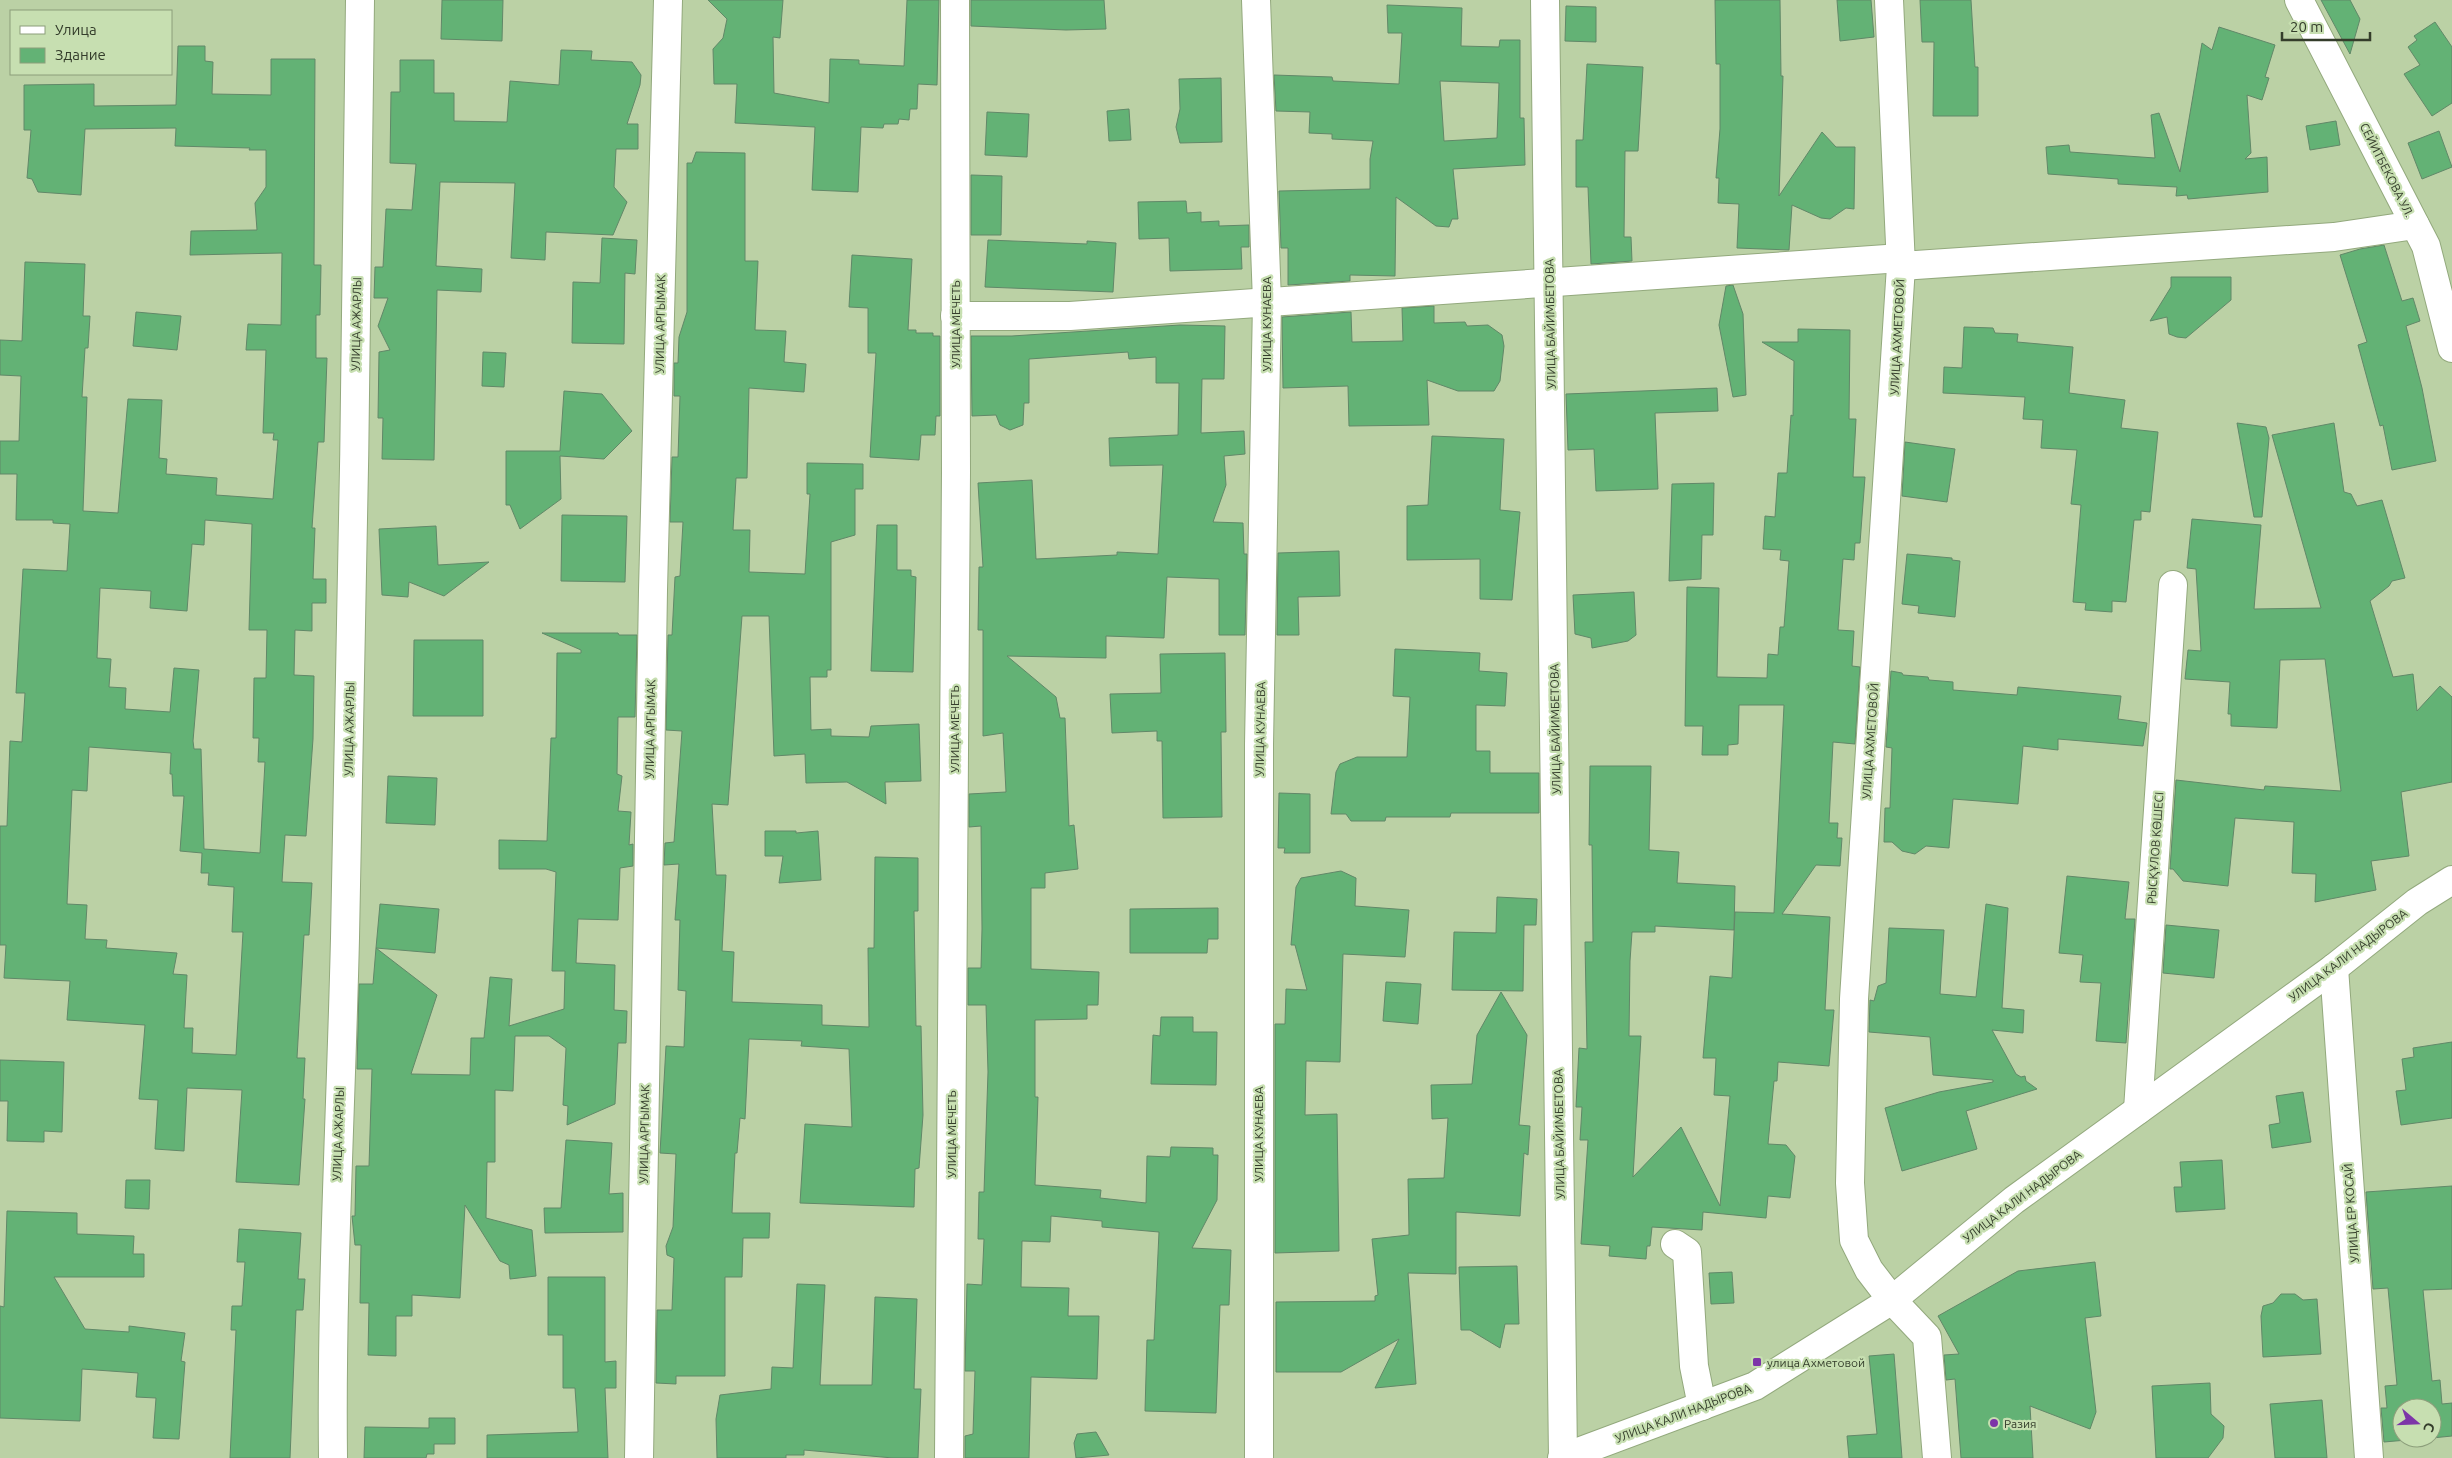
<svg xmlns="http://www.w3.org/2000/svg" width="2452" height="1458" viewBox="0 0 2452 1458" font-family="Ubuntu,sans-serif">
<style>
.building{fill:#63b275;stroke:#618868;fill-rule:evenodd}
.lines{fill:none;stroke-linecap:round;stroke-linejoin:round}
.minor-casing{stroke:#93a97d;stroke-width:30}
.minor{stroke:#fff;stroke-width:28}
.poi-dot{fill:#7d35a8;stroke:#c7dfb1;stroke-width:2}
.labels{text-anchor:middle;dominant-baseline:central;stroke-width:4.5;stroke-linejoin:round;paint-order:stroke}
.street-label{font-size:12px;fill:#343d2b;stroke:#c7dfb1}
.poi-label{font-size:12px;fill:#343d2b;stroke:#c7dfb1;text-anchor:start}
</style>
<rect width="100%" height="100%" fill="#bbd1a5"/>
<!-- building -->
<g class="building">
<path d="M442,0H503L502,41L441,39Z"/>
<path d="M708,0H783L780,38L773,37L774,93L829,103L830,59L859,60V64L904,66L907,0H939L937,85L918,84L917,109H910L909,120L899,119L898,124H884L883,128L861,127L858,192L812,190L815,127L735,123L737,84H714L713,49L723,38L727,19Z"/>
<path d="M971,0H1104L1106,29L1066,30L971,26Z"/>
<path d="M1715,0H1780L1781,76H1783L1779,196L1822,132L1836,147H1855L1854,209L1846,208L1830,219L1821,218L1792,205L1789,250L1737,248L1739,204L1718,203L1719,178H1716L1720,129V64H1716Z"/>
<path d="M1837,0H1871L1874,37L1840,41Z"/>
<path d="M1920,0H1971L1975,67H1978V116H1933L1934,42H1922Z"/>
<path d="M2321,0H2350L2360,19L2350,54Z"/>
<path d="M1387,5L1462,8L1461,46L1499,47L1500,40H1520V118H1524L1525,165L1453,169L1458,219H1452L1449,227L1436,226L1396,197L1395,276L1350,275V281L1288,285V248H1281L1279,191L1370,189V159L1373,141L1332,139V134L1309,133L1310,112L1276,111L1274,75L1332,77L1333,81L1399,84L1402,33H1388ZM1440,81L1499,83L1497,138L1444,141Z"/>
<path d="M1566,6L1596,7V42L1565,41Z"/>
<path d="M2435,22L2452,47V103L2432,116L2404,74L2420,65L2408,47L2417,40L2414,36Z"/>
<path d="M2219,27L2275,45L2265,77L2269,78L2262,100L2247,95L2251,153L2245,159L2267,157L2268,192L2188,199L2187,195L2176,196L2177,187L2118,184V179L2048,174L2046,147L2069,145L2070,152L2155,158L2151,115L2159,113L2180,172L2202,43L2212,50Z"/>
<path d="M178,46H205V61L213,62L212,94L271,95V59H315L314,265H321L320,315H316V358H327L324,442H318L312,528H315L313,579H326V603H312V631L295,630L294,675L314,676L313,739L306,836L285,835L282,882L312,883L309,935H304L297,1058H305L303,1099H305L299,1185L236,1182L242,1090L187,1088L184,1151L155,1149L158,1100L139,1099L145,1025L67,1020L70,981L4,978L6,945H0V826H7L10,741L22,742L25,693H16L23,569L67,571L70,524L53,523V520H16L17,474H0V441H19L21,376L0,375V340L22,341L25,262L85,264L83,316H90L88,348H85L82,397H87L83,511L118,513L128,399L162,400L159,458L167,459L166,474L217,478L216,495L273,499L278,440H273L274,433H263L266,350H246L248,324L281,325L282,253L190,255L191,231L257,230L255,203L266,187V150H249L250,148L175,146L176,128L85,129L81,195L38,192L32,179L27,178L31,130H24V85L94,84V106L176,105ZM205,520L252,524L249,630H267L266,678H254L253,738H259L258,762H265L260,853L204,849L201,749H194L193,741L199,670L174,668L170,712L125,709L126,688L109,687L111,659L97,658L100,588L151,591L150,608L187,611L192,544L204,545ZM89,747L171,753L170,774H172L173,796H184L180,851L202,853L201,873H209L208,885L234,887L232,932H243L236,1055L192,1053L193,1028H184L187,975L173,974L177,953L106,948L107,940L85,939L87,905L67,904L72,790L87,791Z"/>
<path d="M561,50L592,51L591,60L632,62L641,75L640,85L627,124H638V149H616L614,187L627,202L613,235L546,232L545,260L511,258L515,183L440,182L436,266L482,269L481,292L437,290L434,460L382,459L383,418H378L379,352L390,350L378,326L388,298H374L375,267H383L386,209L412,210L416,164L390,163L391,92H400V60H434V93H454V121L507,122L510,81L559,85Z"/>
<path d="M1587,64L1643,67L1638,151H1625L1624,237H1631L1632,261L1591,264L1588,187H1576V140H1583Z"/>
<path d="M1221,78L1222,142L1180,143L1176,127L1180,109L1179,79Z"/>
<path d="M1129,109L1131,140L1109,141L1107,111Z"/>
<path d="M987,112L1029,114L1027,157L985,155Z"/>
<path d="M2336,121L2340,145L2310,150L2306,126Z"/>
<path d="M2439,131L2452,167L2422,179L2408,143Z"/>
<path d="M696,152L745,153V261H758L755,330L786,331L784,362L806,364L804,392L749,388L747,478H736L733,530H750L749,572L805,574L810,494H807V463L863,464V489H855V535L831,542V670H827V677H810L811,730L831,729V736L869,737L871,726L919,724L921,781L885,782L886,804L847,782L806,783L805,754L774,756L769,616H742L728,805L712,804L716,875H726L722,951L734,952L732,1002L822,1005V1025L869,1027L868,948H874L875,857L918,858V911H914L916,1026H921L923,1115L919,1168L915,1169L914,1207L800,1203L805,1124L852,1127L849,1049L801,1046L802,1041L749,1039L745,1119L740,1118L737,1153H735L732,1213H770L769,1238H743L742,1277H725V1376H676V1384L656,1383L657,1310H672L674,1258L667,1255L666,1246L673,1227L676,1154L660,1153L666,1046L684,1047L686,991L678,990L680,920H675L679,864L664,865L665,843L674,842L682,731L666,730L668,635H672L675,577L680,576L683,522H670L672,457H678L680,396H674V363H678L679,337L687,312V163H692Z"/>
<path d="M971,175L1002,176L1001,235H971Z"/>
<path d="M1186,201L1187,213L1201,212V222L1219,221V226L1249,225V247H1241L1242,269L1170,271L1169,238L1139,239L1138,202Z"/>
<path d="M602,238L637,240L635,274L625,273L624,344L572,343L573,282L600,283Z"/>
<path d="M988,240L1087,244V241L1116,243L1113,292L985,287Z"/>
<path d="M2384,245L2402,301L2413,298L2420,321L2406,326L2422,388L2436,461L2392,470L2383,425L2380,426L2358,345L2367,342L2340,255L2360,249Z"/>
<path d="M852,255L912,259L908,330H916V333H933V336H940V416H936L935,435H921L919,460L870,457L876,353H868V308L849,307Z"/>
<path d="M2171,277H2231V300L2186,338L2177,337L2169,334L2167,317L2150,321L2171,287Z"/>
<path d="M1733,285L1743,314L1746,395L1733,397L1719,325L1726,286Z"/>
<path d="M1434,306V323L1465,322L1467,326L1488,325L1502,335L1504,346L1500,381L1494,391H1458L1427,380L1429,425L1349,426L1348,386L1283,388L1282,317L1351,312L1352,342L1403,341L1402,308Z"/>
<path d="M136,312L181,316L177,350L133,346Z"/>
<path d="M1180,325L1225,326L1224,379H1202L1201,433L1244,431L1245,454L1224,456L1226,485L1213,522L1243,523L1244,554H1247L1245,635H1219V579L1167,577L1164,638L1106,636V658L1007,656L1056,697L1060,718H1065L1069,826L1074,825L1078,869L1045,873V888H1031V969L1099,972L1098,1005H1087V1019L1035,1020V1097H1038L1035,1185L1101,1190L1100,1198L1146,1203L1147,1156L1170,1157L1171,1147L1213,1148V1155H1218L1217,1200L1192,1248L1231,1250L1229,1305H1220L1216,1413L1145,1411L1147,1340H1154L1159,1232L1102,1227V1221L1051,1216L1050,1242L1022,1241L1021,1287L1069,1288L1068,1316H1099L1097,1379L1031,1377L1029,1458H965V1436L973,1434L975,1371H965L967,1284L982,1285L984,1239H978L979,1192H984L988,1072L986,1005H968V968H981L982,929L981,826L969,827V794L1006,792L1003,733L983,736V630H978L979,567H983L978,483L1032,480L1036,559L1117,555V552L1158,554L1163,465L1110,466L1109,438L1178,435L1179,383H1156V357L1129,359L1128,352L1029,359V403H1024L1023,425L1010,430L1000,425L996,415L972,416L971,336H1012Z"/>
<path d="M1964,327L1993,328L1995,333L2018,334L2017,342L2073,347L2069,393L2125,400L2121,428L2158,432L2150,512L2141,511V520H2134L2126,602L2112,601V612L2085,610L2086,603L2073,602L2081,505L2071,504L2077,450L2041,448L2043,420L2023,419L2025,397L1943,393L1944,367L1962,368Z"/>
<path d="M1798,329L1850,330L1849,419H1856L1853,477H1865L1860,543H1855L1854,560L1843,559L1838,630L1854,631L1852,666L1860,667L1855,744L1833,742L1829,823H1838L1837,838H1842L1840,866L1816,865L1782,914L1830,917L1825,1010H1834L1829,1066L1778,1062L1777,1081H1774L1768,1144L1786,1145L1795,1156L1790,1198L1768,1196L1766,1218L1703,1212L1702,1230L1652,1227L1650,1246H1647L1646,1259L1609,1256L1610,1246L1581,1244L1588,1140H1580L1582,1107H1576L1579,1048L1587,1049L1585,942H1593L1592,845H1589L1590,766H1651L1649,850L1679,852L1677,883L1735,886L1734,930L1655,926V932H1632L1630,961L1629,1036H1641L1633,1177L1681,1127L1720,1206L1730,1096L1714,1095L1716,1058H1703L1710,976L1732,978L1735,912L1774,913L1784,705H1739L1738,744L1728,745V755H1702L1703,726H1685L1687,587L1719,588L1717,677L1767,678L1768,654L1778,655L1780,627H1784L1789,561L1780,560L1781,550L1763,549L1765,516L1775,517L1778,473H1787L1791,415L1793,416L1794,361L1762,342H1798Z"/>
<path d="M483,352L506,353L504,387L482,386Z"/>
<path d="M1717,388L1718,411L1655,413L1658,489L1596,491L1594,449L1568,450L1566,394Z"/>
<path d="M564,391L602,394L632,431L604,459L560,456L561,499L520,529L510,505H506V451H560Z"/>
<path d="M2237,423L2266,427L2269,438L2262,517H2254Z"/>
<path d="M2334,423L2344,492L2351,494L2357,506L2382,500L2405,578L2392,581L2389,586L2370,601L2393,677L2413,674L2417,711L2440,686L2452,697V782L2401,792L2409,856L2371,861L2376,890L2315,902L2316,874L2292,873L2294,822L2235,818L2228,886L2183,881L2173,869H2170L2176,780L2264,790L2265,786L2341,791L2325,659L2280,660L2277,728L2231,726V714H2228L2230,682L2185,679L2188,650L2201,651L2196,569L2187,568L2192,519L2261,525L2254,609L2321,608L2272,435Z"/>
<path d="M1432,436L1504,439L1500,510L1520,512L1512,600L1480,599V559L1407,560V506L1428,505Z"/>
<path d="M1905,442L1955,449L1947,502L1902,496Z"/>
<path d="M1714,483L1713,535H1702L1701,579L1669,581L1672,484Z"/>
<path d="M562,515L627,516L625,582L561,581Z"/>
<path d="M877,525H897V570H911V576L916,577L913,672L871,671Z"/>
<path d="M436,526L438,565L489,562L444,596L409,582L408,597L382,595L379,529Z"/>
<path d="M1339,551L1340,596L1298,597L1299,635H1277L1278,553Z"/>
<path d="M1907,554L1952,558V560L1960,561L1955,617L1918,613L1919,606L1902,604Z"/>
<path d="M1634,592L1636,635L1628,641L1592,648L1591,638L1575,634L1573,595Z"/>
<path d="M542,633H618L619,635H637L635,717H618L617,774L622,776L618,811L631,812L629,845L633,844V866L620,868L618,920L578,919L576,963L615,965L614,1010L627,1011L626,1043H618L615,1104L567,1125L568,1106L563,1105L566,1048L549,1036H515L513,1091L495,1090V1162H487L486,1218L532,1230L536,1276L510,1279L509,1265L500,1261L465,1205L460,1298L412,1295V1316H396V1356L368,1355L369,1303H360L361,1245H355L352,1216H355L356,1166H369L372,1069H357L359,984H373L376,948L437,995L411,1074L470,1075L471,1038H484L490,977L512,979L509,1026L564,1009L565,971H552L556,872L546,869H499V840L547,841L551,738H556L557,653H581V650Z"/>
<path d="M414,640H483V716H413Z"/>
<path d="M1395,649L1480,653L1479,671L1507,673L1505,706L1476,705V751H1490V773H1539V813H1451L1450,817H1386L1385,821H1351L1346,814H1331L1336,772L1340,764L1357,757H1407L1410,697L1393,696Z"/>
<path d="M1225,653L1226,732H1221L1222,817L1163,818L1162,741H1157V731L1112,733L1110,694L1161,693L1160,654Z"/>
<path d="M1891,671L1902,673L1903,675L1928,677L1929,680L1953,682V690L2017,695L2018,687L2121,696L2118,719L2147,723L2143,746L2058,739V750L2023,746L2018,804L1953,799L1949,848L1926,846L1915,854L1902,851L1892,842H1884L1885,808H1890L1892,748L1886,747Z"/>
<path d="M388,776L437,778L435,825L386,823Z"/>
<path d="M1279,793L1310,794V853H1284L1285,848H1278Z"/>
<path d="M765,831H796V833L818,831L821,880L779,883L783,856H765Z"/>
<path d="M1341,871L1356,878L1355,906L1409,910L1405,957L1343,954L1340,1062L1306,1061L1305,1115L1337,1114L1339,1251L1275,1253V1024H1285L1286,989L1307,990L1295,945H1291L1296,887L1301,878Z"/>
<path d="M2067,876L2129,882L2125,919H2135L2126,1043L2096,1041L2101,983L2080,982L2083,955L2059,953Z"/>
<path d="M1497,897L1537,899L1536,925H1524L1523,991L1452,990L1454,932L1496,933Z"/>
<path d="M380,904L439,909L435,953L376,948Z"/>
<path d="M1986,904L2008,908L2002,1008L2024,1010L2023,1033L1992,1030L2016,1074L2021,1077L2025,1076L2026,1081L2037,1089L1966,1111L1977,1149L1902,1171L1885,1108L1939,1092L1993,1082V1080L1933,1075L1930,1037L1869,1032L1870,1000L1874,1001L1878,986L1886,983L1889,928L1944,930L1940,994L1976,997Z"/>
<path d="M1218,908V939H1208L1207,953H1130V909Z"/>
<path d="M2166,925L2219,930L2214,978L2163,973Z"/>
<path d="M1386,982L1421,984L1418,1024L1383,1021Z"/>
<path d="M1501,992L1527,1035L1519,1125L1530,1126L1528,1155L1524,1153L1520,1216L1456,1212V1274L1408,1273L1416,1384L1375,1388L1399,1339L1341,1372H1276V1302L1375,1301V1296L1378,1295L1372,1239L1409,1235L1408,1179L1444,1178L1448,1118L1432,1119L1431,1085L1472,1084L1477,1035Z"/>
<path d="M1161,1017H1193V1032H1217L1216,1085L1151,1084L1153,1035L1160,1036Z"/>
<path d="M2452,1042V1118L2401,1125L2396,1091L2406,1090L2402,1059L2414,1057L2413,1048Z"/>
<path d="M0,1060L64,1062L62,1132L44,1131V1142L7,1141L8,1101H0Z"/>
<path d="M2303,1092L2311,1142L2272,1148L2269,1125L2280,1123L2276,1096Z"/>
<path d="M566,1140L612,1143L609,1194L623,1193V1232L545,1233L544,1208H561Z"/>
<path d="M2222,1160L2225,1209L2176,1212L2174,1187H2182L2180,1162Z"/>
<path d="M126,1180H150L149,1209L125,1208Z"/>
<path d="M2452,1186V1289L2423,1290L2432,1381L2440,1380L2442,1404L2452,1403V1436L2432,1438V1408H2402V1438H2430L2384,1442L2381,1408H2387L2385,1386L2397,1385L2388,1288L2373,1289L2366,1192Z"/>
<path d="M7,1211L77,1213V1234L134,1236L133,1254H144V1277H54L85,1329L129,1332V1326L185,1333L181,1361L185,1362L179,1439L153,1438L156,1398L136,1397L138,1373L82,1369L80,1421L0,1418V1306L4,1307Z"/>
<path d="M239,1229L301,1233L298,1279H305L303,1310H296L290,1458H230L236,1330H231L232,1306H242L245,1262H237Z"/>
<path d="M2095,1262L2101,1316L2085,1318L2096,1412L2090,1429L2030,1406L2033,1458H1961L1955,1379L1946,1380L1944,1355L1959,1354L1938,1316L2018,1271Z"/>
<path d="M1517,1266L1519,1324H1505L1500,1348L1470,1330H1461L1459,1267Z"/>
<path d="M1732,1272L1734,1303L1711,1304L1709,1273Z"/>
<path d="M548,1277H605V1362L616,1361V1388H605L608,1458H487V1435L578,1432L575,1388H563V1335H548Z"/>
<path d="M797,1284L825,1285L820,1385H872L875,1297L917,1299L914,1389H921L918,1458H893L804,1450V1455H786V1458H717L716,1419L720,1395L771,1389L772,1367L793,1368Z"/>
<path d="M2281,1294H2295L2303,1300L2317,1299L2321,1354L2263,1357L2261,1316L2263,1306L2273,1303Z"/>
<path d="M1894,1354L1902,1458H1849L1847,1436L1877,1434L1869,1356Z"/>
<path d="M2210,1383L2211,1414L2224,1426L2223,1438L2208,1458H2156L2152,1386Z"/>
<path d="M2322,1400L2327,1458H2275L2270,1404Z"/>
<path d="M429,1418H455V1444H434V1454H427L426,1458H364L365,1427L429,1428Z"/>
<path d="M1096,1432L1109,1455L1076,1458L1074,1443L1077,1434Z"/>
</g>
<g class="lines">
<defs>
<g id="minor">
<path d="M1256,0L1267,302L1259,744V1458"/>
<path d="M1545,0L1563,1458"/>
<path d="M1889,0L1901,266L1854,999L1850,1183L1854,1240L1869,1270L1892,1300L1927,1337L1937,1458"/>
<path d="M2299,0L2426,246L2452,348"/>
<path d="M1901,266L2334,237L2415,225"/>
<path d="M955,316H1070L1901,258"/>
<path d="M2334,968L2369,1458"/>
<path d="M2138,1110L2173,585"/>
<path d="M1675,1244L1687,1252L1694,1366L1702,1406"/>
<path d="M333,1458C331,1285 341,1111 345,938C352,625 357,313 360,0"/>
<path d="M639,1458L653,590L668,0"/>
<path d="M949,1458L956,472L955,0"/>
<path d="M1562,1458L1755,1386L1892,1300L2014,1200L2334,968L2417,902L2452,880"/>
</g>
</defs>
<!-- minor casing -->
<use href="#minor" class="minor-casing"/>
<!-- minor -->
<use href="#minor" class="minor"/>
</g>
<!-- markers -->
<g class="poi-dot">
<rect x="1752" y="1357" width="10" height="10" rx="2.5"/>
<circle cx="1994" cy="1423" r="5"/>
</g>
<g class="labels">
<!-- street labels -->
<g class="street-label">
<text transform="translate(2387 170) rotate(63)">СЕЙИТБЕКОВА УЛ.</text>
<text transform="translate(356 324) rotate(-89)">УЛИЦА АЖАРЛЫ</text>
<text transform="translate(660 324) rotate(-89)">УЛИЦА АРГЫМАК</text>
<text transform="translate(955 324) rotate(-90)">УЛИЦА МЕЧЕТЬ</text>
<text transform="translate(1266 324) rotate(-90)">УЛИЦА КУНАЕВА</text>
<text transform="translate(1550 324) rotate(-91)">УЛИЦА БАЙИМБЕТОВА</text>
<text transform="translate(1897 337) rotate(-87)">УЛИЦА АХМЕТОВОЙ</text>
<text transform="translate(349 729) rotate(-89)">УЛИЦА АЖАРЛЫ</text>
<text transform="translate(650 729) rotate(-89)">УЛИЦА АРГЫМАК</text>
<text transform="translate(954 729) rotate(-90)">УЛИЦА МЕЧЕТЬ</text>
<text transform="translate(1260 729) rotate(-89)">УЛИЦА КУНАЕВА</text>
<text transform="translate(1555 729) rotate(-91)">УЛИЦА БАЙИМБЕТОВА</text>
<text transform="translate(1870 741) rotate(-86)">УЛИЦА АХМЕТОВОЙ</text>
<text transform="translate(2155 848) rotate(-86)">РЫСҚҰЛОВ КӨШЕСІ</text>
<text transform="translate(2348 955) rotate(-37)">УЛИЦА КАЛИ НАДЫРОВА</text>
<text transform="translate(338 1134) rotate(-88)">УЛИЦА АЖАРЛЫ</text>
<text transform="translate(644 1134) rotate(-89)">УЛИЦА АРГЫМАК</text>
<text transform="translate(951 1134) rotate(-90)">УЛИЦА МЕЧЕТЬ</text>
<text transform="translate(1258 1134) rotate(-90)">УЛИЦА КУНАЕВА</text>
<text transform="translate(1559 1134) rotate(-91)">УЛИЦА БАЙИМБЕТОВА</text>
<text transform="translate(2022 1196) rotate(-37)">УЛИЦА КАЛИ НАДЫРОВА</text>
<text transform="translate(2351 1213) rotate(-94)">УЛИЦА ЕР КОСАЙ</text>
<text transform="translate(1683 1413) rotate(-21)">УЛИЦА КАЛИ НАДЫРОВА</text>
</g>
<!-- poi labels -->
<g class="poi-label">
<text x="1767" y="1362">улица Ахметовой</text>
<text x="2004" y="1423">Разия</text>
</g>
</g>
<!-- legend -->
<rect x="10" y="10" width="162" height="65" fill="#c7dfb1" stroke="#8c9e7b"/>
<rect x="20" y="26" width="25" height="8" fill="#ffffff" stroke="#8c9e7b"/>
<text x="55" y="35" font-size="15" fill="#343d2b">Улица</text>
<rect x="20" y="48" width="25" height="15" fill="#63b275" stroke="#8c9e7b"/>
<text x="55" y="60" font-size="15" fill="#343d2b">Здание</text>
<!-- north arrow -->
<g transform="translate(2417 1423) rotate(109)"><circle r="24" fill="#c7dfb1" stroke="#8c9e7b"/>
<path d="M0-4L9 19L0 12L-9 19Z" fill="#7d35a8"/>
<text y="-8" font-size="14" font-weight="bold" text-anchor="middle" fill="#343d2b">С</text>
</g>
<!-- scale -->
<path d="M2282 32v8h88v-8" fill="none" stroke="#343d2b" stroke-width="2.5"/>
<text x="2290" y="32" font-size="15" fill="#343d2b" stroke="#c7dfb1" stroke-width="4" paint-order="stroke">20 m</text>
</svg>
